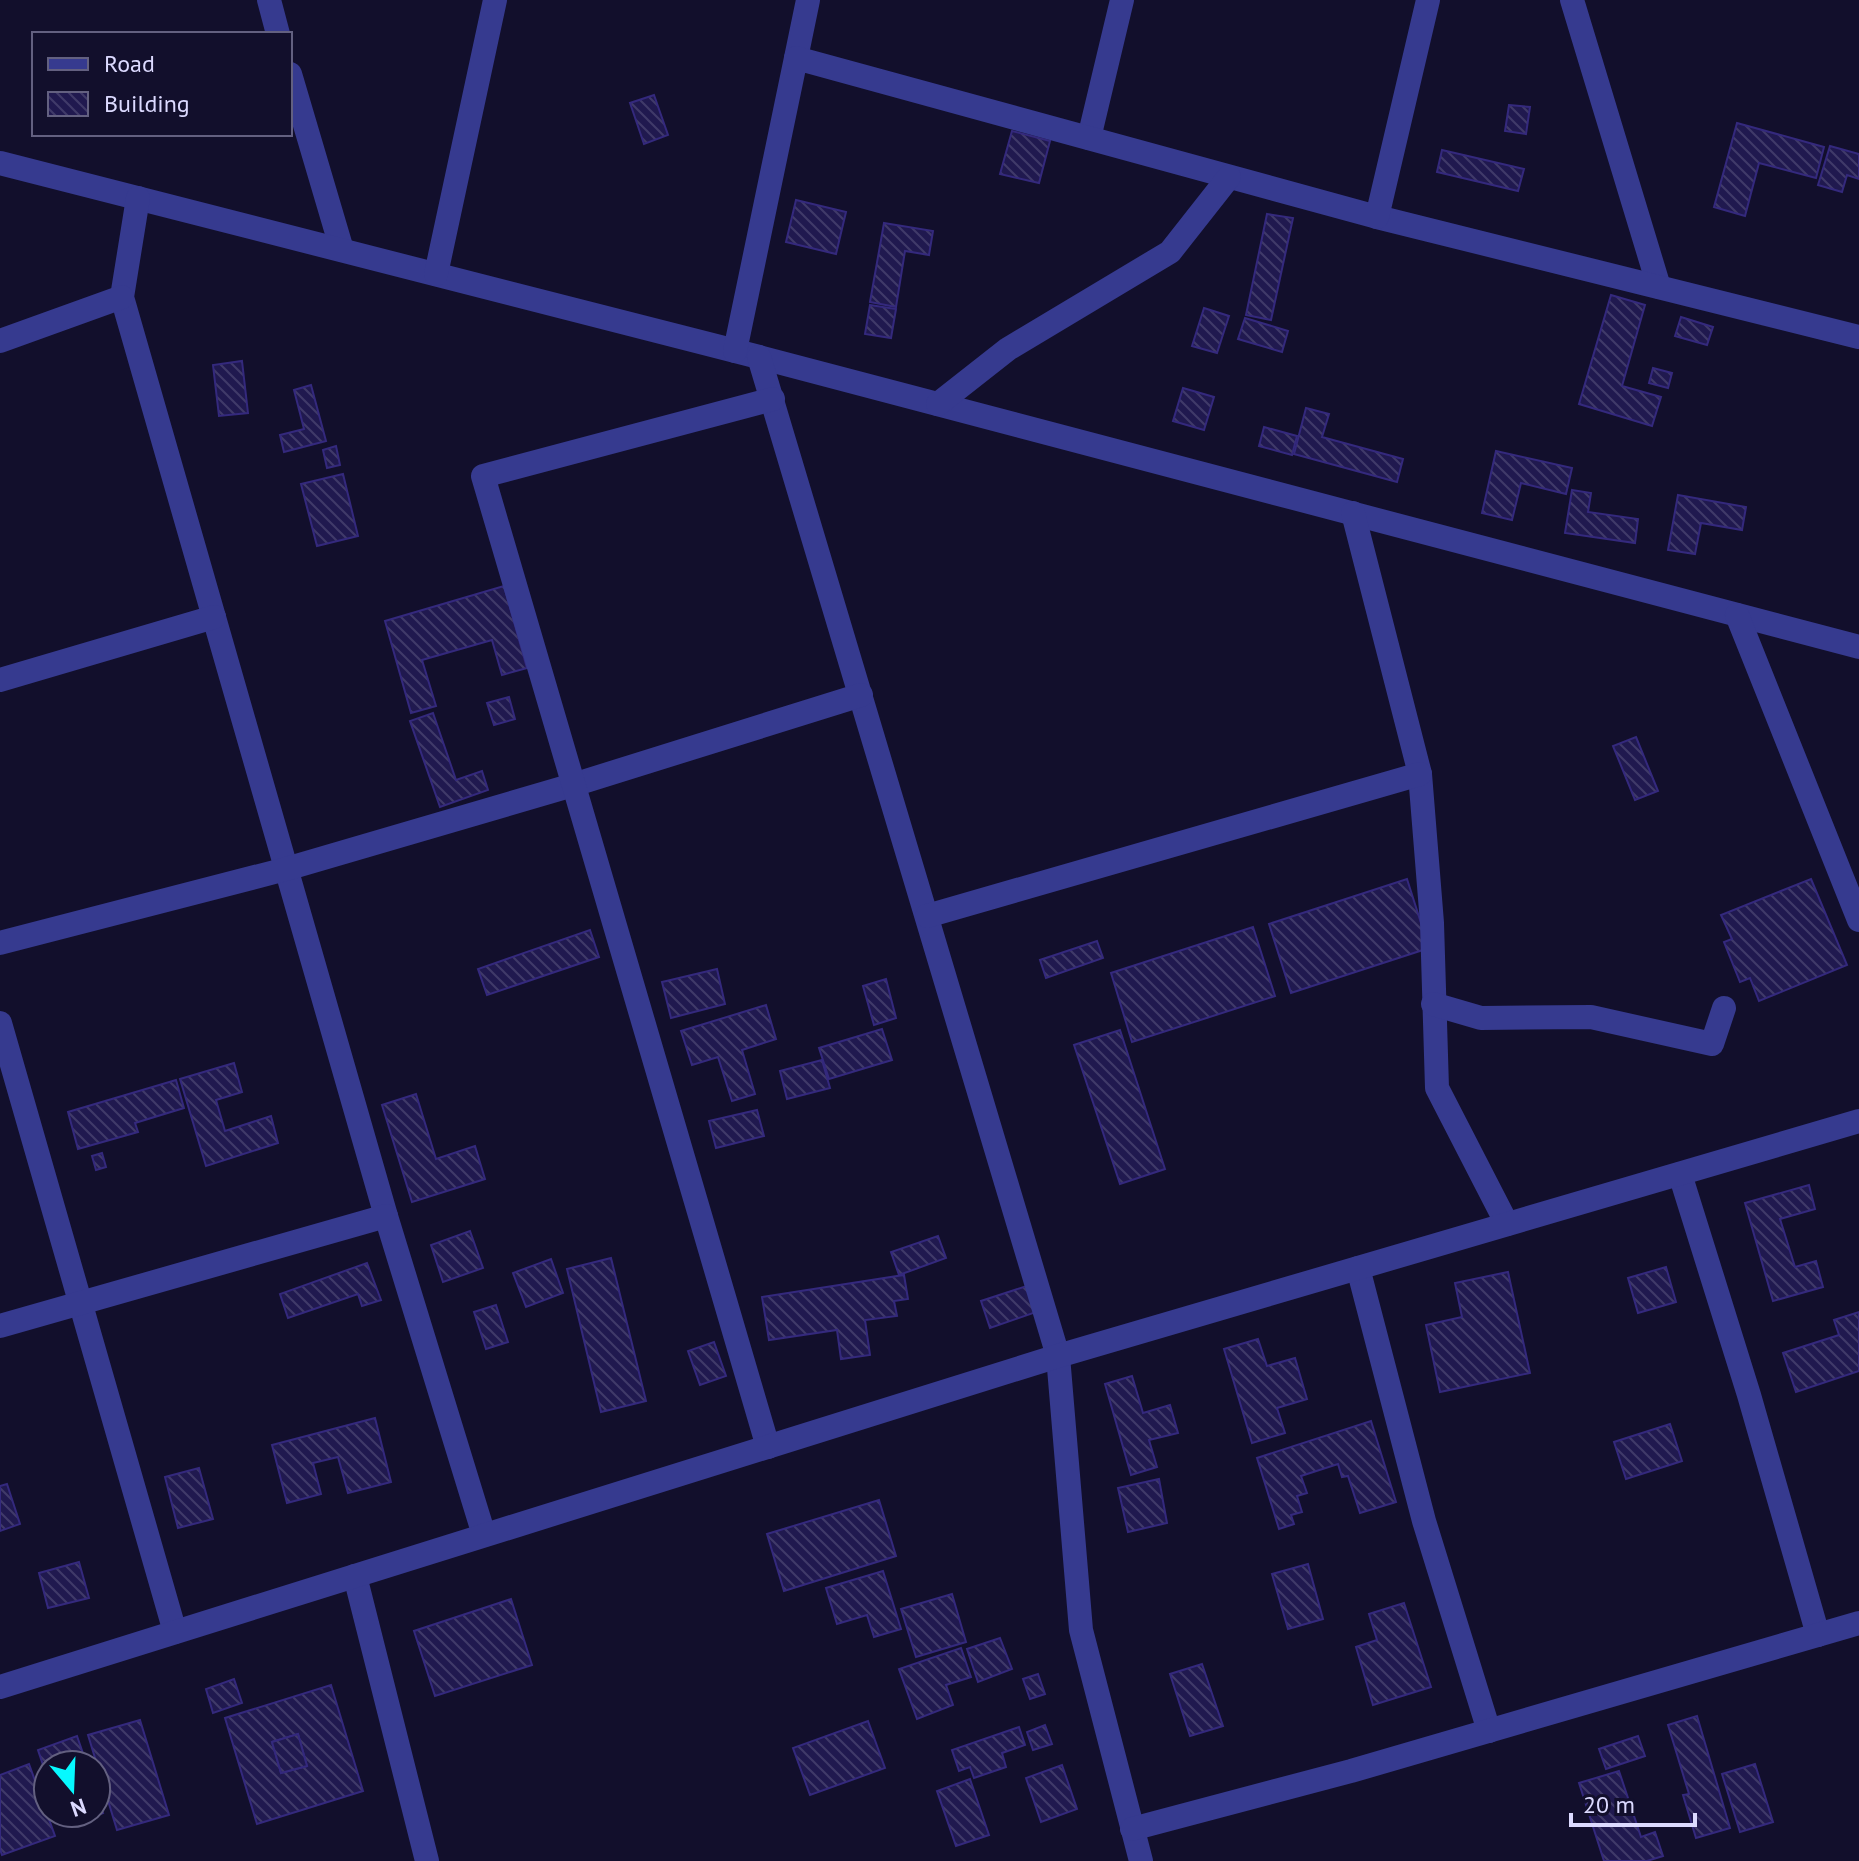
<svg xmlns="http://www.w3.org/2000/svg" width="1859" height="1861" viewBox="0 0 1859 1861" font-family="'PT Sans',sans-serif">
<style>
.building{fill:url(#building-back-hatch);stroke:#34297d;stroke-width:2;fill-rule:evenodd}
.lines{fill:none;stroke-linecap:round;stroke-linejoin:round}
.street{stroke:#363a8f;stroke-width:24}
</style>
<defs>
<pattern id="building-back-hatch" width="6" height="6" patternUnits="userSpaceOnUse" patternTransform="scale(2)"><rect width="6" height="6" fill="#20194f"/><path d="M-1 5l2 2M0 0l6 6M5-1l2 2" fill="none" stroke="#403a69"/></pattern>
</defs>
<rect width="100%" height="100%" fill="#120f2c"/>
<!-- building -->
<g class="building">
<path d="M654,95L668,135L644,144L630,103Z"/>
<path d="M1509,105L1530,107L1526,134L1505,131Z"/>
<path d="M1737,123L1824,147L1816,178L1759,163L1745,216L1714,207Z"/>
<path d="M1012,131L1050,141L1039,183L1000,174Z"/>
<path d="M1830,146L1859,154V179L1847,175L1842,192L1818,185Z"/>
<path d="M1442,150L1524,169L1518,191L1437,172Z"/>
<path d="M796,200L846,212L836,254L786,242Z"/>
<path d="M1267,214L1293,218L1271,320L1246,315Z"/>
<path d="M884,223L933,231L929,255L905,251L896,307L870,302Z"/>
<path d="M1611,295L1645,305L1622,386L1661,397L1652,426L1579,404Z"/>
<path d="M870,305L896,309L891,338L865,334Z"/>
<path d="M1204,308L1229,316L1217,353L1192,346Z"/>
<path d="M1681,317L1713,327L1707,345L1675,336Z"/>
<path d="M1245,318L1288,331L1282,352L1238,339Z"/>
<path d="M242,361L248,413L219,416L213,365Z"/>
<path d="M1653,368L1672,373L1668,388L1649,383Z"/>
<path d="M311,385L326,441L284,452L280,435L304,429L294,390Z"/>
<path d="M1183,388L1214,397L1204,430L1173,421Z"/>
<path d="M1306,408L1329,414L1322,437L1403,459L1397,482L1294,454Z"/>
<path d="M1264,427L1297,436L1292,455L1259,446Z"/>
<path d="M336,446L340,465L327,468L323,450Z"/>
<path d="M1496,451L1572,468L1566,494L1521,483L1512,520L1482,513Z"/>
<path d="M343,474L358,536L317,546L301,484Z"/>
<path d="M1572,490L1591,493L1588,512L1638,519L1635,543L1565,533Z"/>
<path d="M1678,495L1746,507L1742,530L1701,523L1695,554L1668,550Z"/>
<path d="M504,586L527,668L502,675L492,640L422,660L436,706L411,713L385,621Z"/>
<path d="M509,697L515,719L494,725L487,703Z"/>
<path d="M433,713L456,780L482,771L488,790L440,807L410,721Z"/>
<path d="M1636,737L1658,791L1635,800L1613,746Z"/>
<path d="M1407,879L1429,948L1291,993L1269,924Z"/>
<path d="M1811,879L1847,965L1759,1001L1750,978L1740,982L1724,942L1732,939L1721,915Z"/>
<path d="M1253,927L1275,996L1132,1042L1111,973Z"/>
<path d="M590,930L599,957L487,995L478,969Z"/>
<path d="M1097,941L1103,958L1046,978L1040,960Z"/>
<path d="M717,969L725,1004L671,1018L662,982Z"/>
<path d="M886,979L896,1018L874,1025L863,986Z"/>
<path d="M766,1005L776,1039L742,1050L755,1094L732,1101L718,1057L692,1065L681,1031Z"/>
<path d="M882,1029L892,1060L829,1079L819,1048Z"/>
<path d="M1120,1030L1165,1169L1120,1184L1074,1045Z"/>
<path d="M822,1060L830,1088L787,1099L780,1071Z"/>
<path d="M234,1063L242,1092L216,1100L225,1131L271,1116L278,1143L206,1166L180,1079Z"/>
<path d="M176,1080L184,1108L135,1123L138,1132L78,1149L68,1112Z"/>
<path d="M416,1094L436,1159L475,1146L485,1179L412,1202L382,1105Z"/>
<path d="M757,1110L764,1136L716,1148L709,1121Z"/>
<path d="M102,1153L106,1167L96,1170L92,1156Z"/>
<path d="M1809,1185L1815,1209L1780,1219L1795,1267L1816,1261L1823,1287L1773,1301L1745,1203Z"/>
<path d="M470,1231L483,1268L443,1282L431,1245Z"/>
<path d="M938,1236L946,1258L899,1275L891,1252Z"/>
<path d="M611,1258L646,1401L601,1412L567,1269Z"/>
<path d="M551,1259L563,1293L526,1307L513,1273Z"/>
<path d="M367,1263L381,1300L362,1306L358,1294L288,1318L280,1294Z"/>
<path d="M1666,1267L1676,1302L1638,1313L1628,1278Z"/>
<path d="M1508,1272L1530,1373L1440,1392L1426,1325L1462,1317L1455,1283Z"/>
<path d="M904,1275L908,1299L894,1301L897,1316L865,1320L870,1355L841,1359L837,1330L769,1340L762,1297Z"/>
<path d="M1033,1284L1042,1310L990,1328L981,1301Z"/>
<path d="M496,1305L508,1342L486,1349L474,1312Z"/>
<path d="M1859,1312V1371L1796,1392L1783,1353L1839,1335L1834,1320Z"/>
<path d="M1258,1339L1267,1366L1295,1358L1307,1399L1277,1408L1285,1433L1252,1443L1224,1349Z"/>
<path d="M714,1342L726,1376L700,1385L688,1351Z"/>
<path d="M1132,1376L1143,1413L1170,1405L1178,1433L1149,1440L1157,1467L1131,1475L1105,1384Z"/>
<path d="M375,1418L391,1482L348,1493L338,1457L313,1463L321,1494L287,1503L272,1445Z"/>
<path d="M1371,1421L1396,1502L1360,1513L1348,1476L1342,1477L1338,1464L1301,1476L1307,1493L1297,1496L1302,1512L1291,1515L1294,1524L1279,1529L1257,1458Z"/>
<path d="M1670,1424L1682,1461L1626,1479L1614,1442Z"/>
<path d="M199,1468L213,1519L178,1528L165,1477Z"/>
<path d="M1159,1479L1167,1523L1128,1532L1118,1488Z"/>
<path d="M7,1484L20,1524L0,1531V1486Z"/>
<path d="M879,1500L896,1556L784,1591L767,1534Z"/>
<path d="M79,1562L89,1598L48,1608L39,1573Z"/>
<path d="M1308,1564L1323,1619L1288,1629L1272,1574Z"/>
<path d="M883,1571L901,1629L874,1637L867,1615L837,1624L826,1588Z"/>
<path d="M952,1594L966,1642L916,1657L901,1609Z"/>
<path d="M511,1599L532,1665L435,1696L414,1631Z"/>
<path d="M1404,1603L1431,1687L1373,1705L1356,1647L1377,1640L1369,1614Z"/>
<path d="M1000,1638L1012,1669L978,1682L967,1649Z"/>
<path d="M961,1648L971,1677L946,1685L953,1705L917,1719L899,1669Z"/>
<path d="M1202,1664L1223,1726L1190,1736L1170,1674Z"/>
<path d="M1038,1674L1045,1694L1030,1699L1023,1679Z"/>
<path d="M234,1679L242,1703L213,1713L206,1689Z"/>
<path d="M331,1685L363,1791L257,1824L225,1718ZM298,1734L307,1766L281,1773L272,1742Z"/>
<path d="M1697,1716L1730,1828L1696,1838L1683,1795L1689,1794L1668,1725Z"/>
<path d="M140,1720L169,1815L117,1830L88,1735Z"/>
<path d="M868,1721L885,1768L810,1795L793,1748Z"/>
<path d="M1045,1725L1052,1744L1033,1750L1027,1732Z"/>
<path d="M1019,1727L1025,1745L1002,1753L1006,1767L974,1778L970,1767L959,1771L952,1750Z"/>
<path d="M298,1734L307,1766L281,1773L272,1742Z"/>
<path d="M77,1736L87,1765H48V1780L38,1750Z"/>
<path d="M1638,1736L1645,1756L1606,1769L1599,1749Z"/>
<path d="M29,1764L55,1836L2,1855L0,1849V1775Z"/>
<path d="M1755,1764L1773,1822L1740,1832L1722,1774Z"/>
<path d="M1062,1765L1077,1809L1041,1822L1026,1778Z"/>
<path d="M1619,1771L1641,1837L1655,1832L1663,1856L1647,1861H1604L1579,1783Z"/>
<path d="M970,1779L989,1835L956,1846L937,1791Z"/>
<path d="M96,1791L103,1813L64,1826L59,1813H96Z"/>
</g>
<g class="lines">
<!-- street -->
<g class="street">
<path d="M269,0L278,34"/>
<path d="M1572,0L1659,287"/>
<path d="M796,58L808,0"/>
<path d="M290,74L342,250"/>
<path d="M1089,138L1122,0"/>
<path d="M0,163L759,357L1859,647"/>
<path d="M138,198L122,297L386,1216"/>
<path d="M1377,217L1859,337"/>
<path d="M436,274L495,0"/>
<path d="M0,341L122,297"/>
<path d="M735,351L796,58L1377,217L1428,0"/>
<path d="M759,357L1058,1356L1081,1630L1141,1861"/>
<path d="M938,404L1008,349L1170,252L1229,177"/>
<path d="M1353,513L1420,774L1432,923L1437,1088L1507,1224"/>
<path d="M1737,615L1859,920"/>
<path d="M0,680L214,617"/>
<path d="M927,916L1420,774"/>
<path d="M0,943L286,869L573,785L861,695"/>
<path d="M1433,1004L1481,1018L1591,1017L1712,1044L1724,1008"/>
<path d="M0,1023L175,1632"/>
<path d="M1680,1174L1749,1395L1818,1635"/>
<path d="M1358,1268L1424,1521L1489,1731"/>
<path d="M0,1326L386,1216L484,1535"/>
<path d="M768,1447L483,476L773,399"/>
<path d="M355,1576L427,1861"/>
<path d="M0,1687L1058,1356L1859,1121"/>
<path d="M1132,1829L1351,1771L1859,1623"/>
</g>
</g>
<!-- legend -->
<rect x="32" y="32" width="260" height="104" fill="#120f2c" stroke="#636080" stroke-width="2"/>
<rect x="48" y="58" width="40" height="12" fill="#363a8f" stroke="#636080" stroke-width="2"/>
<text x="104" y="72" font-size="24" fill="#dcdaff">Road</text>
<rect x="48" y="92" width="40" height="24" fill="url(#building-back-hatch)" stroke="#636080" stroke-width="2"/>
<text x="104" y="112" font-size="24" fill="#dcdaff">Building</text>
<!-- north arrow -->
<g transform="translate(72 1789) rotate(161)"><circle r="38" fill="#120f2c" stroke="#636080" stroke-width="2"/>
<path d="M0-6L14 30L0 20L-14 30Z" fill="#06f9ff"/>
<text y="-12" font-size="22" font-weight="bold" text-anchor="middle" fill="#dcdaff">N</text>
</g>
<!-- scale -->
<path d="M1571 1813v12h124v-12" fill="none" stroke="#dcdaff" stroke-width="4"/>
<text x="1583" y="1813" font-size="24" fill="#dcdaff" stroke="#120f2c" stroke-width="6" paint-order="stroke">20 m</text>
</svg>
